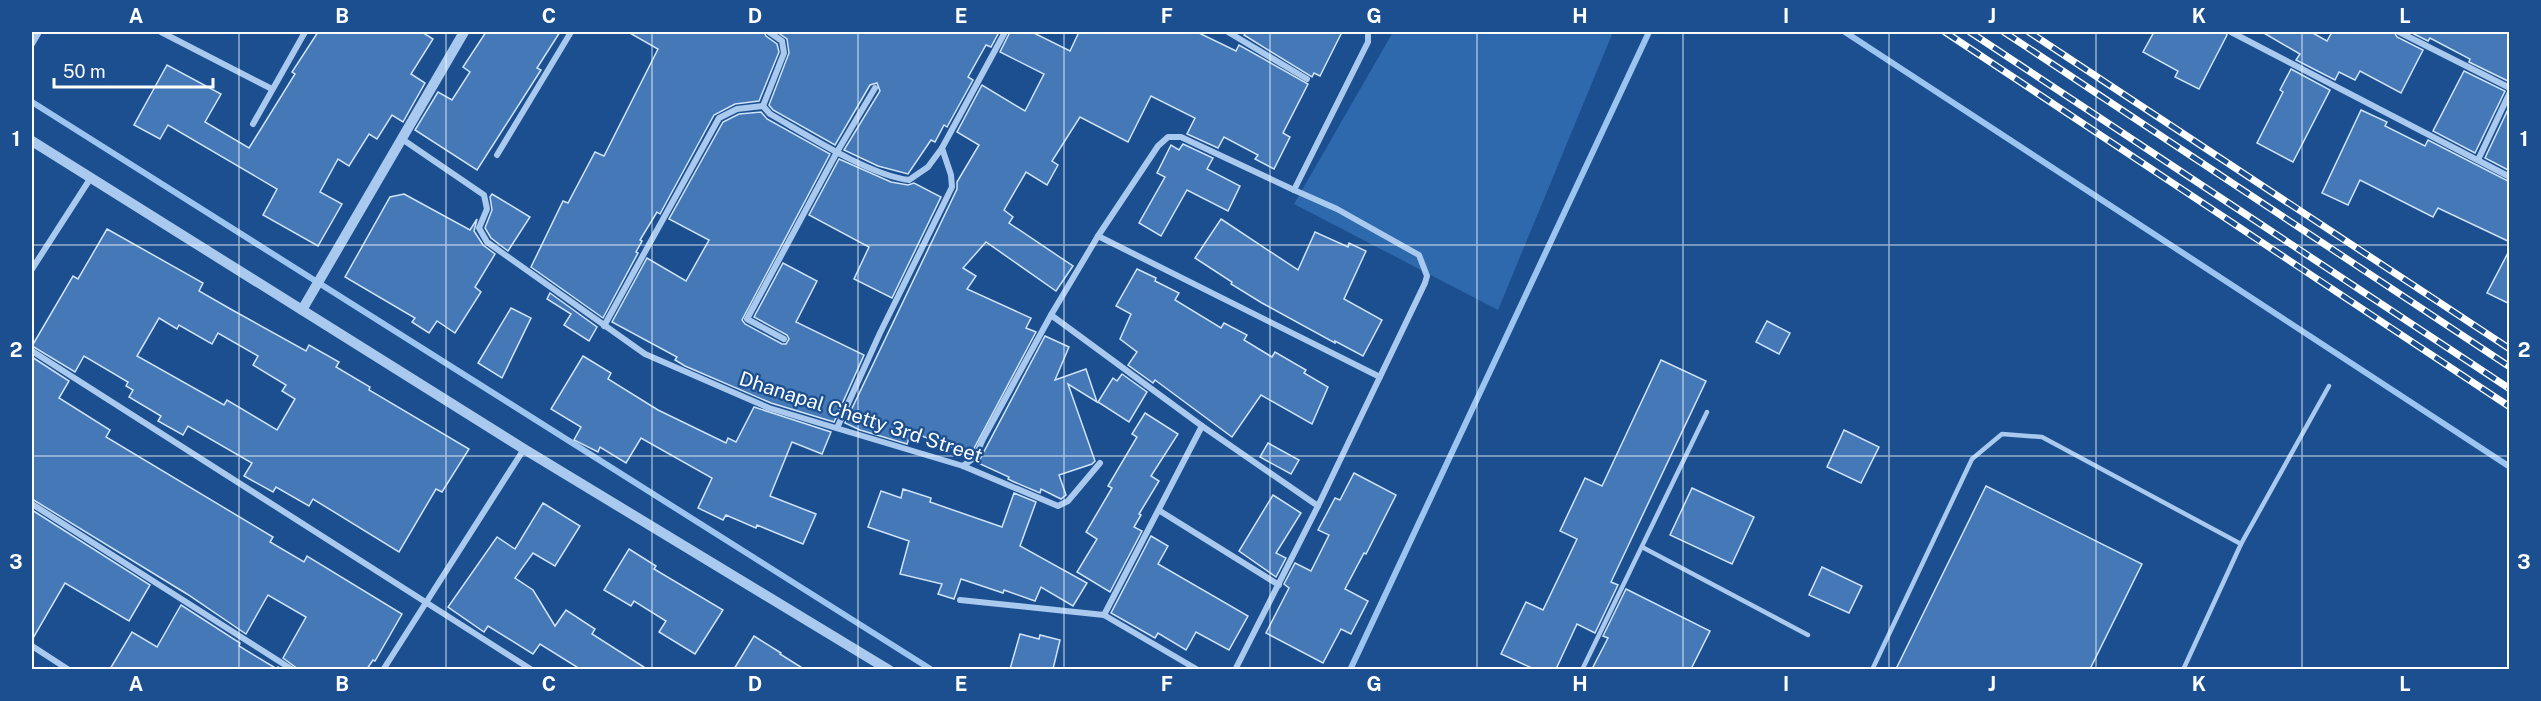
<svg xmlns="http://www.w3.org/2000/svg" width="2541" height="701" viewBox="0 0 2541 701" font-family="'Public Sans',sans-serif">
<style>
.green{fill:#2e69ad}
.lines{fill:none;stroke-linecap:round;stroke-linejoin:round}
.stream{stroke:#9cc4f0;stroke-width:6}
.building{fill:#4478b7;stroke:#cfe3fa;stroke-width:1.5;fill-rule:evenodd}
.service{stroke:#a9c9ee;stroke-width:4.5}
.minor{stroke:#a9c9ee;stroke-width:6}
.tertiary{stroke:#a9c9ee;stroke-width:10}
.rail-casing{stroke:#fff;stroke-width:7}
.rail{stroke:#1b4f8f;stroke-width:4.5;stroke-dasharray:14;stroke-linecap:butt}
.grid{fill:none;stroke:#fff;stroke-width:1.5;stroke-opacity:0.55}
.labels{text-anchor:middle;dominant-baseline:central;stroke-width:4.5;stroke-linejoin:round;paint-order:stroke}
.street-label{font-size:20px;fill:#fff;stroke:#1b4f8f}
.neatline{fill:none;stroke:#fff;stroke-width:2}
.grid-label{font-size:20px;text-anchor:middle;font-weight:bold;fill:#fff}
</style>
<rect width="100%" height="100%" fill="#1b4f8f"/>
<!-- green -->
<path class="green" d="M1393,32H1613L1498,310L1294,204Z"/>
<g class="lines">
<!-- stream -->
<g class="stream">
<path d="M1845,32L2510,467"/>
<path d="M32,102L932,670"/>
<path d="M1350,670L1649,32"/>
</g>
</g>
<!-- building -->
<g class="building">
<path d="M318,32H422L433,39L411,74L425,83L403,122L392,115L377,139L369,134L349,166L338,159L320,192L342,204L318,246L263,215L277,189L168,125L160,139L134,125L167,65L221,94L205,122L249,148L295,74L292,72Z"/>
<path d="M486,32H560L537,68L541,70L477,170L415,130L438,92L452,100L470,72L463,67Z"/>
<path d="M628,32H764L766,36L777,44L779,52L759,101L735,104L714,115L660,214L657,212L640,240L642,241L636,252L638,253L603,318L531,267L563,201L568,203L595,152L604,156L658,49Z"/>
<path d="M777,32H999L991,47L986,45L968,77L973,80L947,127L944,125L935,142L931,140L908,174L878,166L844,150L880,91L877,83L870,85L835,145L773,110L769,105L789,53L787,39Z"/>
<path d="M1010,32H1032L1070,51L1079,32H1197L1236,51L1239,45L1308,84L1283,133L1290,137L1274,169L1255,159L1258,155L1224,137L1218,148L1187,134L1195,118L1151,96L1128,142L1080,117L1052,161L1058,165L1047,185L1026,172L1004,210L1013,217L1009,223L1073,266L1056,291L986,242L963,268L976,276L967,289L1031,318L1026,328L1036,332L971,454L911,432L907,444L860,430L845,423L957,189V182L979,145L957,132L982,85L1025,111L1044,74L1000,52Z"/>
<path d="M1246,32H1342L1320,76L1314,73L1312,77L1244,35Z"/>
<path d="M2154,32H2226L2227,35L2199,89L2175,77L2178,71L2143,52Z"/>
<path d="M2262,32H2311L2327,41L2332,32H2394L2397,37L2423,50L2401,93L2360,71L2355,80L2339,72L2335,80L2296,60L2300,54Z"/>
<path d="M2410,32H2510V82L2469,62L2470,59L2430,38L2428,41Z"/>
<path d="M2291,69L2330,90L2293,162L2257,143L2283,92L2280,90Z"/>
<path d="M2464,71L2505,91L2475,153L2433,131Z"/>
<path d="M2510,105V171L2485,158Z"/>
<path d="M2361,110L2387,122L2385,126L2425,146L2428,140L2510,182V242L2438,208L2433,217L2360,180L2348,205L2322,193Z"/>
<path d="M761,112L767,119L830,154L742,320L745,324L782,344H786L789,339L787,335L754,317L783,263L817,281L796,322L864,355L834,422L771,403L685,366L675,360L677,357L612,322L647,258L686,281L709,240L669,219L723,122L739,114Z"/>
<path d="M1183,144L1213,158L1207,169L1240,186L1228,211L1187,190L1161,236L1139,223L1165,177L1157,173L1171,145L1179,150Z"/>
<path d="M839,159L891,182L908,185L914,183L941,197L892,298L854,279L869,247L809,215Z"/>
<path d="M404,194L470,230L477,219L474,231L483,245L495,254L475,287L481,292L455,333L437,321L429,333L412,322L415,318L345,277L390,197Z"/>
<path d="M492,194L530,217L508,251L491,238L485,228L492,210L490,197Z"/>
<path d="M1221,219L1298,270L1315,232L1348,247L1349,243L1366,251L1344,299L1382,320L1363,356L1335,341V343L1262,303L1231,284L1232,282L1195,258Z"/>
<path d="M107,229L203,283L199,291L234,311L306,351L309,345L339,362L336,367L370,387L369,390L469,449L442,492L436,489L399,552L313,499L309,506L276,487L273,492L244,476L252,463L188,426L183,435L158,421L161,416L129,397L133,390L126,386L128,382L84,356L75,372L32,346L73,276L78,279ZM159,318L177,329L179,325L212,344L218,333L258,356L253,365L286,385L282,391L295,399L277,430L227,400L224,405L137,356Z"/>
<path d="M2510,249V304L2487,293Z"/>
<path d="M1137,269L1156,278L1155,281L1179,293L1175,300L1221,328L1224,323L1247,335L1244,340L1272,357L1275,352L1306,370L1304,373L1328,387L1312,424L1261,395L1232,437L1155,380L1153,383L1128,365L1137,352L1120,339L1131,314L1116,306Z"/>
<path d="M550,293L597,327L589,341L564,325L571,314L547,299Z"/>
<path d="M511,308L531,318L502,378L478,363Z"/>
<path d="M1767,321L1790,333L1779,354L1756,342Z"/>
<path d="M1045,336L1069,347L1055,380L1086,369L1097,402L1068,384L1095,461L1092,464L1059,475L1066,495L1061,499L1041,489L1040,493L1012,481L1008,479L1009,477L978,463Z"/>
<path d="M583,356L611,373L608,379L658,410L726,443L728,438L736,442L754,407L831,432L822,454L792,442L770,496L816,514L803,544L757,525L756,528L726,515L723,520L698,508L712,478L641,438L626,463L600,447L598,452L574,440L581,427L551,409Z"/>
<path d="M32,357L69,381L59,398L110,430L106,437L273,537L270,542L304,562L307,556L402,614L375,661L373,660L367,669H298L283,658L306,617L268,595L246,634L187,594L32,499Z"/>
<path d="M1661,360L1706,381L1611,582L1618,585L1595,633L1577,624L1556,669H1534L1501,654L1526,602L1543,610L1577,539L1560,531L1585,478L1602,486Z"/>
<path d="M1122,374L1147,392L1129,422L1098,402L1113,378L1117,381Z"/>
<path d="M1145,413L1178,434L1151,476L1159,481L1139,514L1141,515L1134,527L1142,531L1110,592L1077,572L1097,539L1086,532L1112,488L1108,486L1137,437L1132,434Z"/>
<path d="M1844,430L1879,447L1861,483L1827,467Z"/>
<path d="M1268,443L1299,460L1291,474L1260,457Z"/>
<path d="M1354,473L1396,495L1366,554L1364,553L1345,589L1368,601L1351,634L1341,629L1323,663L1266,633L1289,588L1284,584L1295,563L1311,571L1329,535L1318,530L1335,498L1340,500Z"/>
<path d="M1986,486L2142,564L2090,669H1896Z"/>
<path d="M1692,488L1754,517L1732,564L1670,535Z"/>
<path d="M903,489L931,498L930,502L1002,527L1014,493L1036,502L1020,546L1087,583L1073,606L1041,587L1035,601L1004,590L1003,593L961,579L954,599L938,594L942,584L900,574L909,541L868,527L881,491L901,498Z"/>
<path d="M1273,495L1301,513L1276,553L1286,558L1276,577L1239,551Z"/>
<path d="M543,503L580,526L555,566L533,553L515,578L533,590L555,626L566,610L595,629L592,634L647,669H580L540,644L533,654L488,626L484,632L448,607L497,537L515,549Z"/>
<path d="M32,510L150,585L129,621L65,583L32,640Z"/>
<path d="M1151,536L1168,546L1158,564L1248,616L1229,650L1196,632L1186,650L1158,633L1155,638L1111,613Z"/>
<path d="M629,549L656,566L654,569L723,610L695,654L659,632L666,621L634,601L631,606L604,590Z"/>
<path d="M1822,567L1862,586L1849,613L1809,595Z"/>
<path d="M1626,589L1710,631L1691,669H1592L1608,638L1603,636Z"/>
<path d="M181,605L240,643L239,646L277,669L278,667L282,669H110L132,632L157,647Z"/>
<path d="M1020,634L1039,639L1040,635L1060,640L1053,669H1010Z"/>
<path d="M754,636L781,653L780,654L804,669H734Z"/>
</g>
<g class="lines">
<!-- service -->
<g class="service">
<path d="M1642,547L1808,635"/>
<path d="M1582,670L1707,412"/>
<path d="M1872,670L1972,459L2002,434L2042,437L2241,544"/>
<path d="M2183,670L2241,544L2329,386"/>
</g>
<!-- minor -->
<g class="minor">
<path d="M161,32L272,89"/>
<path d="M769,32L782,41L784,53L763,106L770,114C807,135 869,175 909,180L928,167L942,148"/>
<path d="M1228,32L1307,79"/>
<path d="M2231,32L2510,177"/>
<path d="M2399,32L2510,88"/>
<path d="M32,44L39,32"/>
<path d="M253,124L305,32"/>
<path d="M402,139L484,195L487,209L479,228L487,242L645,354L769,408L963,466L1058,506L1068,501L1100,463"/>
<path d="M497,155L571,32"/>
<path d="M2478,160L2510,92"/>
<path d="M1294,190L1181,137H1168L1158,146L1098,236L1380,377"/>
<path d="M1098,236L1051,315L1202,426L1318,506"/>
<path d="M32,269L90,179"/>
<path d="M604,326L719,118L737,109L763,106"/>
<path d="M784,339L747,319L837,152L875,88"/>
<path d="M32,351L532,670"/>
<path d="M837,428L880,333L952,187L951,175L942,148L1005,32"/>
<path d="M963,466L975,457L983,439L1051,315"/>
<path d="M32,504L293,670"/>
<path d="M1160,511L1279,585"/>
<path d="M960,600L1104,615L1198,670"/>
<path d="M1104,615L1202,426"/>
<path d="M32,646L69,670"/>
<path d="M383,670L524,449"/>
<path d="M1235,670L1318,506L1425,283L1427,276L1419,255L1337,209L1294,190L1368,42V32"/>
</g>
<!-- tertiary -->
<g class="tertiary">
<path d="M32,141L524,449L889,670"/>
<path d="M302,310L464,32"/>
</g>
<defs>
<g id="rail">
<path d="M1945,32L2510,407"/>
<path d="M1970,32L2510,389"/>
<path d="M2004,32L2510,367"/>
<path d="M2029,32L2510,349"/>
</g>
</defs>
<!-- rail casing -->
<use href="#rail" class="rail-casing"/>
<!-- rail -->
<use href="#rail" class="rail"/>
</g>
<!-- grid -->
<path class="grid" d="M239,32V670M446,32V670M652,32V670M858,32V670M1064,32V670M1270,32V670M1477,32V670M1683,32V670M1889,32V670M2096,32V670M2302,32V670M32,245H2510M32,456H2510"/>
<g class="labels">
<!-- street labels -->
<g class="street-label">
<text transform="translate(861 417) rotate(18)">Dhanapal Chetty 3rd Street</text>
</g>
</g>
<!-- border -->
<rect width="2541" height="701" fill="none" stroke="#1b4f8f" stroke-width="66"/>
<!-- scale -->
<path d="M54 78v9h159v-9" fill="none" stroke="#ffffff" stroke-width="3"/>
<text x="63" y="78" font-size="18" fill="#ffffff" stroke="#1b4f8f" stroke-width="4.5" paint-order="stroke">50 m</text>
<rect x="33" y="33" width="2475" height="635" class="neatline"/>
<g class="grid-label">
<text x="136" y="23">A</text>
<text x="342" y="23">B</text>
<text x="549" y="23">C</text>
<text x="755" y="23">D</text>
<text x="961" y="23">E</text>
<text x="1167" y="23">F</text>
<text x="1374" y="23">G</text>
<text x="1580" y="23">H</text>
<text x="1786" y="23">I</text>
<text x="1992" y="23">J</text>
<text x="2199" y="23">K</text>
<text x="2405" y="23">L</text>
<text x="16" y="146">1</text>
<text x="2524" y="146">1</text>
<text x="16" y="357">2</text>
<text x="2524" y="357">2</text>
<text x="16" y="569">3</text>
<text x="2524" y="569">3</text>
<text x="136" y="691">A</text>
<text x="342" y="691">B</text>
<text x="549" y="691">C</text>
<text x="755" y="691">D</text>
<text x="961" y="691">E</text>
<text x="1167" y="691">F</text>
<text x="1374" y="691">G</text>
<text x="1580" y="691">H</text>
<text x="1786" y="691">I</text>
<text x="1992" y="691">J</text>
<text x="2199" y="691">K</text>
<text x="2405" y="691">L</text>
</g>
</svg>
